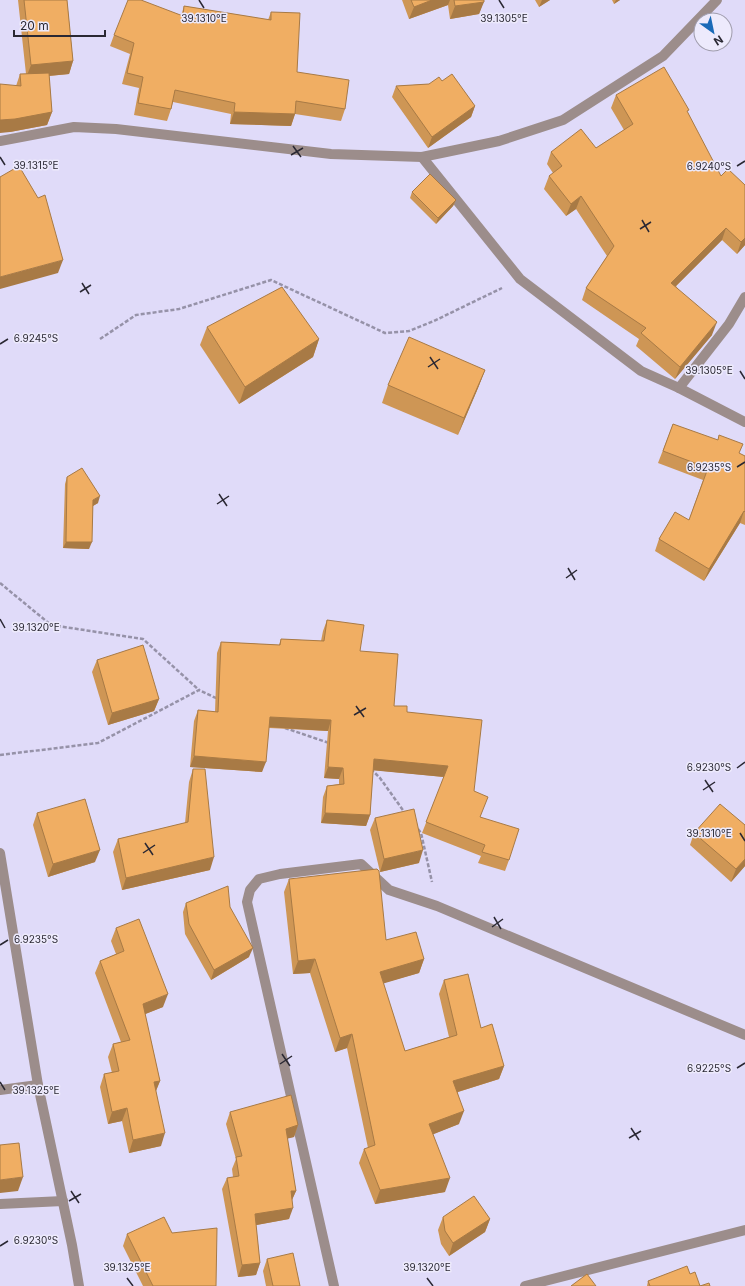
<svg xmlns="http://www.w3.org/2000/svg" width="745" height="1286" viewBox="0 0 745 1286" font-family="Inter,sans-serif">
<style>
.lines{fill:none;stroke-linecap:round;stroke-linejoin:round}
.path{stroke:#9692a8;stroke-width:2.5;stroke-dasharray:4 2;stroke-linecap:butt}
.minor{stroke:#9c8d8b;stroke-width:10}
.wall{fill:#ce9655}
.shaded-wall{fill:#a87a45}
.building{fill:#f0ae63;stroke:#a87a45}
.ticks{fill:none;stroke:#2a2833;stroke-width:1.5}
.ticks-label{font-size:10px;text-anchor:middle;fill:#2a2833;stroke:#edeafc;stroke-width:3;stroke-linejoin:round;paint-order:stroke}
</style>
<rect width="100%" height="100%" fill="#e0dbf9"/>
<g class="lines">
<!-- path -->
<g class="path">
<path d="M100,339L136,315L179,309L271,280L385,333L409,331L434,321L502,288"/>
<path d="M0,583L51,625L143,639L199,690"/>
<path d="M285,728L329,743"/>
<path d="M0,755L98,743L199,690L218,699"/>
<path d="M371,769L380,778L405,813"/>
<path d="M418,829L421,833L432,882"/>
</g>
<!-- minor -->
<g class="minor">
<path d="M0,141L74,127L116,129L331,154L422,157L499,141L563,120L663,56L717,0"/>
<path d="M422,157L520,279L641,371L679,388L745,422"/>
<path d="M679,388L729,324L745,297"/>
<path d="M0,853L38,1085L72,1245L79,1286"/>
<path d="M0,1090L38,1085"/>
<path d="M0,1204L63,1201"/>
<path d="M334,1286L247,902L250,890L259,879L280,874L361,864L389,890L437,906L745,1035"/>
<path d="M525,1286L745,1230"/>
</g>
</g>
<!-- wall -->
<g class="wall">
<path d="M18,0H67L73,61L69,74L49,76L52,112L47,125L10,132L16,86L20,74H26Z"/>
<path d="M402,0H484L479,14L450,19L448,5L409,19Z"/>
<path d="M535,0H550L539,7Z"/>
<path d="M612,0H620L614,4Z"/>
<path d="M184,6L268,20L271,12L297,72L345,109L341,121L295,114L291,126L230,124L231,114L173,102L171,109L167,121L134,115L139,88L122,84L130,54L110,46L114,35L181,16Z"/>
<path d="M442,81L475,106L471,117L428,148L392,97L396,86L429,84Z"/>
<path d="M616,95L688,113L745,245L737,254L722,240L676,286L712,335L675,379L636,346L639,339L582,300L586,288L607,256L576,209L566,216L544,189L549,176L553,173L547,164L551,152L596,148L624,130L611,108Z"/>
<path d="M412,192L456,200L453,206L436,224L410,198Z"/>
<path d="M207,327L319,339L313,357L239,404L200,345Z"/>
<path d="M485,370L478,388L458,435L382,403L388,385Z"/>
<path d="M673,424L745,456V525L740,523L704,581L655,551L659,539L689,520L703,480L658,463Z"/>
<path d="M67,477L98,503L93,506L89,549L63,548L65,484Z"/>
<path d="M327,620L360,651L394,706L407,712L474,791L480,817L509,860L505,871L478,863L481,856L422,833L444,777L373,770L370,815L366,826L321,823L323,797L327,786L339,784V779L324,778L328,731L269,728L262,772L190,767L194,721L198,710L215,712L217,653L221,642L279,645L281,639L321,641L323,631Z"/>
<path d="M97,660L159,699L154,711L108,725L92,672Z"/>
<path d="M193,769L210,870L122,890L113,852L118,839L185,823L189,782Z"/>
<path d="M37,813L95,862L48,877L33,825Z"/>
<path d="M375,818L419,863L380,872L370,830Z"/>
<path d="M694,833L745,866L731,882L690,845Z"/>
<path d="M289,879L386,940L424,959L419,973L383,983L405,1051L449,1037L439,994L444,980L481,1028L504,1066L499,1079L458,1092L459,1124L433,1134L445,1192L375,1204L359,1163L364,1149L368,1148L347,1048L335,1052L310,973L293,974L284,892Z"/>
<path d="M186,903L230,907L249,957L211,980L185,934L183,912Z"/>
<path d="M116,928L163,1007L145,1014L160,1081L156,1091L161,1146L129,1153L122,1121L108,1124L100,1087L104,1074L112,1073L108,1057L113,1044L121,1042L95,973L100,961L116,954L111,941Z"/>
<path d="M230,1112L298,1125L294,1137L287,1138L296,1191L292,1200L289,1219L256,1225L260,1263L256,1275L238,1277L222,1189L227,1178L233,1177L232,1169L236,1159L226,1124Z"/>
<path d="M443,1217L490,1219L485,1232L449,1256L441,1244L438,1230Z"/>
<path d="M172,1233L216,1286H143L123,1246L127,1234Z"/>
<path d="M267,1259L300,1286H266L263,1271Z"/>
<path d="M690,1274L700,1286H710H647L648,1281Z"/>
</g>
<!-- shaded-wall -->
<g class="shaded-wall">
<path d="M432,0H450L448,5L409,19L414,7Z"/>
<path d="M542,0H550L539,7Z"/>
<path d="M616,0H620L614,4Z"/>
<path d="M484,2L479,14L450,19L455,6Z"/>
<path d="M73,61L69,74L26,78L31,65Z"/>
<path d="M475,106L471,117L428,148L432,137Z"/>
<path d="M52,112L47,125L10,132L0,133V120Z"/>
<path d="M234,112L295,114L291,126L230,124Z"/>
<path d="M581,196L576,209L566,216L571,204Z"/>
<path d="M456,200L453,206L436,224L438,218Z"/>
<path d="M726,228L722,240L667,295L671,283Z"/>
<path d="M745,238V245L737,254L741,242Z"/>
<path d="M63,260L58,273L0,289V277Z"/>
<path d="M717,322L712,335L675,379L680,367Z"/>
<path d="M319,339L313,357L239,404L245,387Z"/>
<path d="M485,370L478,388L458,435L464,418Z"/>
<path d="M100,496L98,503L91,507L93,500Z"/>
<path d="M744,511L740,523L704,581L709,569Z"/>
<path d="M66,542H92L89,549L63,548Z"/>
<path d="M159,699L154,711L108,725L112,713Z"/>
<path d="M270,717L331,720L328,731L266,727Z"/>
<path d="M194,756L266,762L262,772L190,767Z"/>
<path d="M374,759L448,766L444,777L370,770Z"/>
<path d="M328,767L343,768L339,779L324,778Z"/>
<path d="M325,813L370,815L366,826L321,823Z"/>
<path d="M100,850L95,862L48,877L53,864Z"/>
<path d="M423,850L419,863L380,872L384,859Z"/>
<path d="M214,857L210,870L122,890L126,878Z"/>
<path d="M745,859V866L731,882L736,869Z"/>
<path d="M253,948L249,957L211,980L214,970Z"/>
<path d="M315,959L310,973L293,974L298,961Z"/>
<path d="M424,959L419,973L375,986L380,972Z"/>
<path d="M168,994L163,1007L138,1017L143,1004Z"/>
<path d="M352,1034L347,1048L335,1052L340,1038Z"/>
<path d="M504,1066L499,1079L448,1095L453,1081Z"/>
<path d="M160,1081L155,1093L154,1082Z"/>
<path d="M127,1108L122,1121L108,1124L112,1112Z"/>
<path d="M464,1111L459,1124L424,1138L429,1124Z"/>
<path d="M298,1125L294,1137L282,1140L286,1129Z"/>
<path d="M165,1133L161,1146L129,1153L133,1140Z"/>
<path d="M23,1177L18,1191L0,1193V1180Z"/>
<path d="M450,1178L445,1192L375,1204L380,1190Z"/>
<path d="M291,1191H296L291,1202Z"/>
<path d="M293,1208L289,1219L251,1226L255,1214Z"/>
<path d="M490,1219L485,1232L449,1256L453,1243Z"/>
<path d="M260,1263L256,1275L238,1277L242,1265Z"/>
</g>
<!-- building -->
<g class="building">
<path d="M24,0H67L73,61L31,65Z"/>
<path d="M128,0H141L183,16L184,6L271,20V12L300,13L297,72L349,80L345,109L296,101L295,114L234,112L235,103L175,90L171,109L138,103L143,77L127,73L134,43L114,35Z"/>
<path d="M411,0H432L414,7Z"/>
<path d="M454,0H484V2L455,6Z"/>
<path d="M664,67L689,110L687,111L721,176L728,169L745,185V238L741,242L726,228L671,283L717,322L680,367L641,333L646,328L586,288L614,246L581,196L571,204L549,176L562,166L551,152L581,129L596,148L633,124L616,95Z"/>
<path d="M49,73L52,112L15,119L0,120V84L21,86L20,74Z"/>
<path d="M452,74L475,106L432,137L396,86L429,84L439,77L442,81Z"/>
<path d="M19,166L38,198L45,195L63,260L0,277V177Z"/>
<path d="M430,174L456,200L438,218L412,192Z"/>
<path d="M282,287L319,339L245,387L207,327Z"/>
<path d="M409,337L485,370L464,418L388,385Z"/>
<path d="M673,424L718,440L719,435L743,444L739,453L745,456V512L744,511L709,569L659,539L675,512L689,520L708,468L663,451Z"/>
<path d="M82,468L100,496L93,500L92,542H66L67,477Z"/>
<path d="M327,620L364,625L360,651L398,654L394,706H407V712L482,720L474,791L488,797L480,817L519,829L509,860L482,852L485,845L426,822L448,766L374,759L370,815L325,813L327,786L344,784L343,768L328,767L331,720L270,717L266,762L194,756L198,710L218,712L221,642L280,645L281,639L324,641Z"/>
<path d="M143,645L159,699L112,713L97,660Z"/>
<path d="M193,769H205L214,857L126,878L118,839L188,822Z"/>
<path d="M85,799L100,850L53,864L37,813Z"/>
<path d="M720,804L745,825V859L736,869L694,833Z"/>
<path d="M414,809L423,850L384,859L375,818Z"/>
<path d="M377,869L379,871L386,940L416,932L424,959L380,972L405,1051L457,1035L444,980L468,974L481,1028L492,1024L504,1066L453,1081L464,1111L429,1124L450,1178L380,1190L364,1149L375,1145L352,1034L340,1038L315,959L298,961L289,879Z"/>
<path d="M228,886L230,907L253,948L214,970L189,924L186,903Z"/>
<path d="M139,919L168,994L143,1004L160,1081L154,1082L165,1133L133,1140L127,1108L112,1112L104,1074L119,1071L113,1044L130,1040L100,961L124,951L116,928Z"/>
<path d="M291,1095L298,1125L286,1129L296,1191H291L293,1208L255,1214L260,1263L242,1265L227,1178L239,1176L236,1157L242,1156L230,1112Z"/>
<path d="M19,1143L23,1177L0,1180V1145Z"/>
<path d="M474,1196L490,1219L453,1243L445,1231L443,1217Z"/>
<path d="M164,1217L172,1233L217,1228L216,1286H153L127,1234Z"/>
<path d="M293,1253L300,1286H273L267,1259Z"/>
<path d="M687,1266L690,1274L695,1272L700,1286L709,1283L710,1286H650L648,1281Z"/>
<path d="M587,1274L596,1286H571Z"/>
</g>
<!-- ticks -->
<path class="ticks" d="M199,0L204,8M499,0L504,8M293,146L301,157M291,155L303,148M0,157L5,165M737,166L745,161M642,220L649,232M640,229L651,222M82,283L89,294M80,292L91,285M0,344L8,339M430,357L438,369M428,367L440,359M740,371L745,379M737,467L745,462M219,494L227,506M217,504L229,496M568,568L575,580M566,578L577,570M0,619L5,628M356,706L364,717M354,715L366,708M737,768L745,762M705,780L713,792M703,790L715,782M740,833L745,841M145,843L153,855M143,853L155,845M494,917L501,929M492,927L503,919M0,945L8,940M282,1054L290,1066M280,1064L292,1056M737,1068L745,1063M0,1082L5,1090M631,1128L639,1140M629,1138L641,1131M71,1191L79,1203M69,1201L81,1194M0,1246L8,1241M127,1278L133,1286M427,1278L433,1286"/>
<g class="ticks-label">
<text x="204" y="22">39.1310°E</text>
<text x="504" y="22">39.1305°E</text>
<text x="36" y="169">39.1315°E</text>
<text x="709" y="170">6.9240°S</text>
<text x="36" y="342">6.9245°S</text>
<text x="709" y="374">39.1305°E</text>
<text x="709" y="471">6.9235°S</text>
<text x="36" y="631">39.1320°E</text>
<text x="709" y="771">6.9230°S</text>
<text x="709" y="837">39.1310°E</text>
<text x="36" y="943">6.9235°S</text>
<text x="709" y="1072">6.9225°S</text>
<text x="36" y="1094">39.1325°E</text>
<text x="36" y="1244">6.9230°S</text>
<text x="127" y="1271">39.1325°E</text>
<text x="427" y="1271">39.1320°E</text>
</g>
<!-- north arrow -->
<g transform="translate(713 32) rotate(147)"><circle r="19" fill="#edeafc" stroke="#9f9cac"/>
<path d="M0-3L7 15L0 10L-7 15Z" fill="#1a6ab8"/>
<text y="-6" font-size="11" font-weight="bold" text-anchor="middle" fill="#2a2833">N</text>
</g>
<!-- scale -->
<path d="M14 30v6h91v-6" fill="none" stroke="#2a2833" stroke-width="2"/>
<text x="20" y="30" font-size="12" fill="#2a2833" stroke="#edeafc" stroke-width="3" paint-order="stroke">20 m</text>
</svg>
